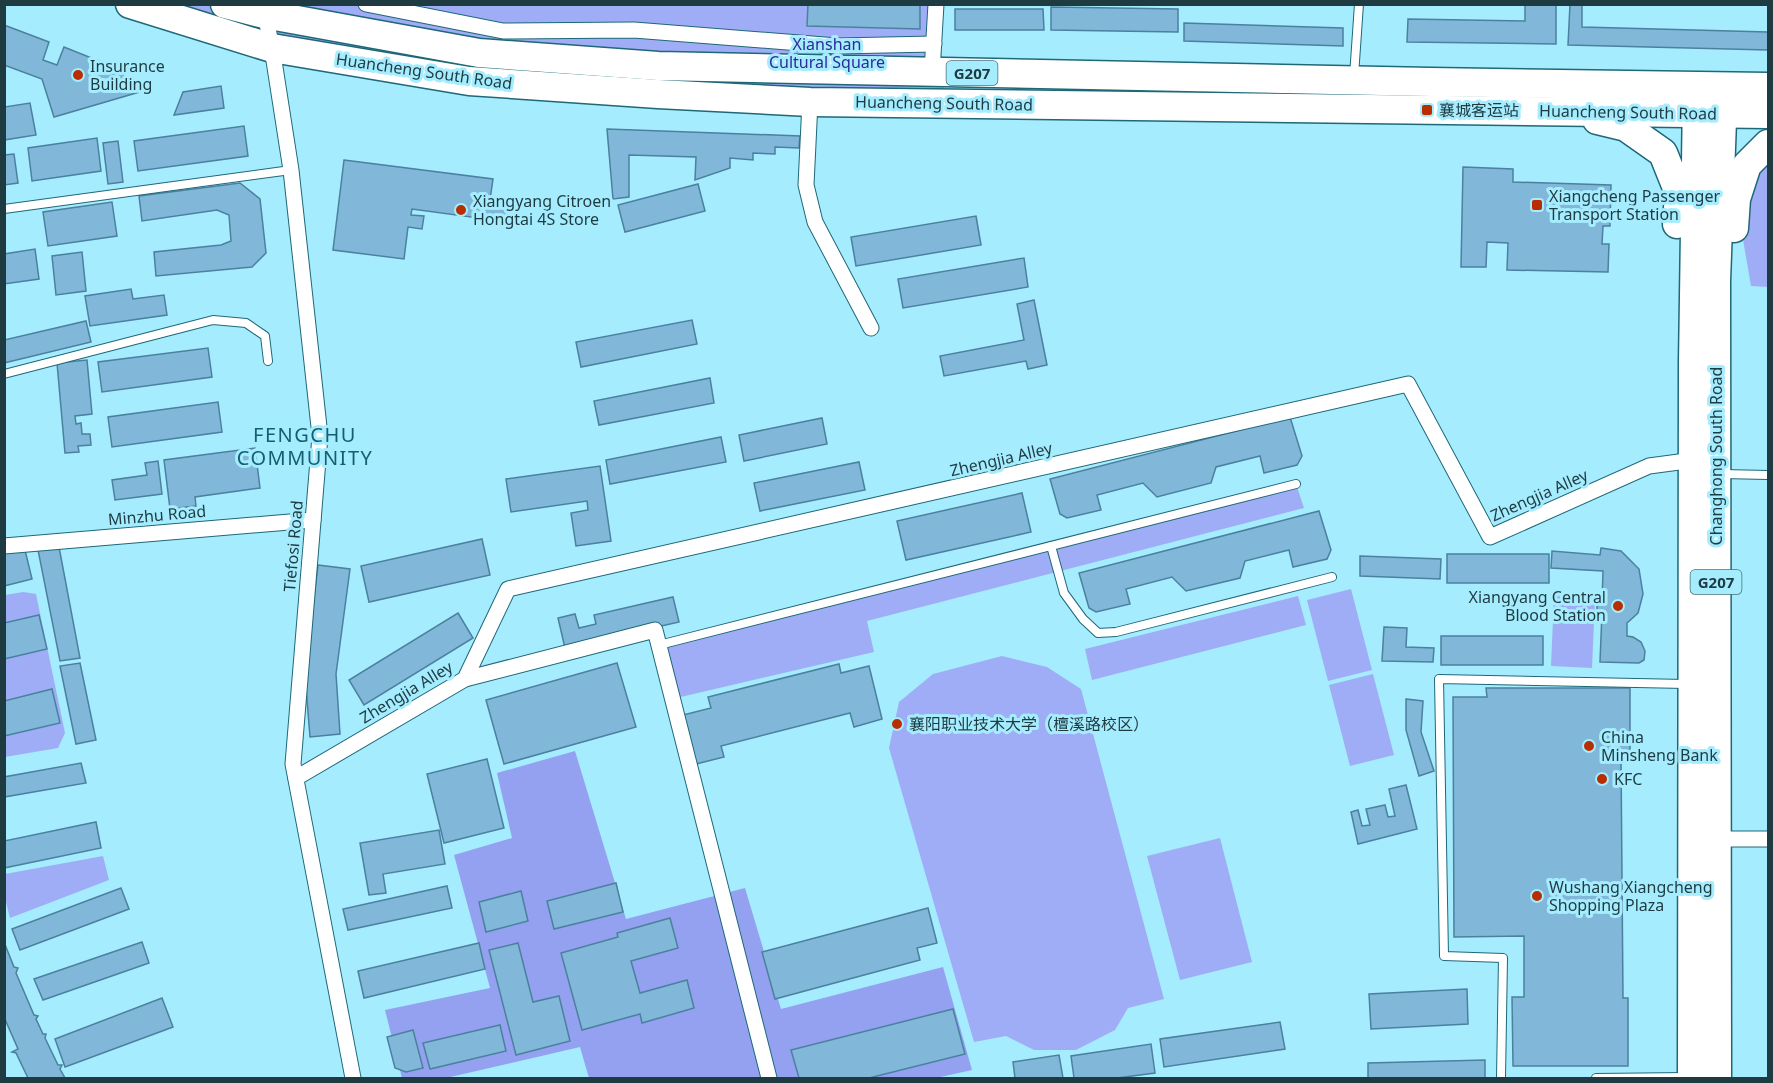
<svg xmlns="http://www.w3.org/2000/svg" width="1773" height="1083" viewBox="0 0 1773 1083" font-family="'Noto Sans','Noto Sans SC',sans-serif">
<style>
.green{fill:#9fadf6}
.forest{fill:#93a1f0}
.building{fill:#81b7d8;stroke:#4b809f;stroke-width:1.5}
.lines{fill:none;stroke-linecap:round;stroke-linejoin:round}
.lane-casing{stroke:#1e6878;stroke-width:10}
.street-casing{stroke:#1e6878;stroke-width:17}
.highway-casing{stroke:#1e6878;stroke-width:31}
.lane{stroke:#fff;stroke-width:8}
.street{stroke:#fff;stroke-width:15}
.highway{stroke:#fff;stroke-width:28}
.poi-dot{fill:#b82e00;stroke:#a5ecfe;stroke-width:2}
.labels{text-anchor:middle;dominant-baseline:central;stroke-width:6;stroke-linejoin:round;paint-order:stroke}
.shield{fill:#a5ecfe;stroke:#46707a;stroke-width:1.5}
.shield-label{font-size:15px;font-weight:bold;fill:#1e3b42}
.park-label{font-size:16px;fill:#2e2a9a;stroke:#a5ecfe}
.poi-label{font-size:16px;fill:#1e3b42;stroke:#a5ecfe;text-anchor:start}
.street-label{font-size:16px;fill:#1e3b42;stroke:#a5ecfe}
.quarter-label{font-size:20px;letter-spacing:1.5px;fill:#125f6f;stroke:#a5ecfe}
</style>
<rect width="100%" height="100%" fill="#a5ecfe"/>
<!-- green -->
<g class="green">
<path d="M130,5H938L945,103L469,81Z"/>
<path d="M1768,144V287L1751,286L1736,199Z"/>
<path d="M1296,484L1304,508L867,621L874,652L672,699L659,645Z"/>
<path d="M1351,589L1372,670L1328,681L1307,600Z"/>
<path d="M23,592L36,594L65,733L58,748L5,757V595Z"/>
<path d="M1298,596L1306,625L1092,680L1085,649Z"/>
<path d="M1554,596L1595,598L1592,668L1551,666Z"/>
<path d="M1002,656L1047,667L1081,689L1164,999L1128,1008L1115,1030L1076,1050H1034L1006,1036L974,1042L889,748L899,702L933,674Z"/>
<path d="M1373,674L1394,755L1350,766L1329,685Z"/>
<path d="M1220,838L1252,962L1180,980L1147,856Z"/>
<path d="M103,856L109,880L10,918L5,898V874Z"/>
</g>
<!-- forest -->
<path class="forest" d="M575,751L626,919L745,888L781,1009L943,967L972,1070L936,1078H756L755,1077L589,1078L580,1047L446,1078H402L385,1010L490,988L454,855L512,838L497,773Z"/>
<!-- building -->
<g class="building">
<path d="M808,4H920V29L807,26Z"/>
<path d="M1525,4H1556V44L1407,42L1408,19L1525,21Z"/>
<path d="M1570,4H1582V27L1768,32V50L1568,45Z"/>
<path d="M1051,7L1178,9V32L1051,30Z"/>
<path d="M955,9H1043L1044,30H955Z"/>
<path d="M1184,23L1343,28V46L1184,41Z"/>
<path d="M4,25L49,42L43,60L57,65L64,47L124,71V81L143,91L54,117L42,79L4,65Z"/>
<path d="M221,86L224,108L174,115L183,92Z"/>
<path d="M4,102L5,107L30,103L36,135L4,140Z"/>
<path d="M244,126L248,156L138,171L134,141Z"/>
<path d="M607,129L800,136L799,148L775,147V154L753,153V160L730,158V168L695,180L696,157L629,155V197L613,199Z"/>
<path d="M97,138L101,171L32,181L28,148Z"/>
<path d="M118,141L123,182L108,184L103,143Z"/>
<path d="M14,154L18,183L4,185V155Z"/>
<path d="M344,160L493,179L489,207L510,210L508,222L412,209L411,215L424,216L422,229L408,227L404,259L333,250Z"/>
<path d="M1463,167L1513,169V182L1611,185L1610,226H1603L1602,244H1609L1608,272L1507,270L1508,243L1487,242L1486,267H1461Z"/>
<path d="M240,183L260,199L266,253L252,267L156,276L154,252L221,245L231,241L229,215L217,210L142,221L139,196Z"/>
<path d="M698,184L705,211L625,232L618,205Z"/>
<path d="M112,202L117,236L48,246L43,212Z"/>
<path d="M976,216L981,245L856,266L851,237Z"/>
<path d="M35,249L39,279L4,284V254Z"/>
<path d="M82,252L86,291L56,295L52,256Z"/>
<path d="M1024,258L1028,287L903,308L898,279Z"/>
<path d="M131,289L133,299L164,295L167,315L90,326L85,296Z"/>
<path d="M1034,300L1047,365L1028,369L1026,361L944,376L940,356L1024,340L1017,304Z"/>
<path d="M692,320L697,344L581,367L576,342Z"/>
<path d="M86,321L91,342L4,363V340Z"/>
<path d="M208,348L212,377L102,392L98,362Z"/>
<path d="M87,360L92,414L75,416L76,424L81,423L82,434H90L91,445L78,446L79,452L65,453L57,363Z"/>
<path d="M710,378L714,403L599,425L594,401Z"/>
<path d="M218,402L222,432L112,447L108,417Z"/>
<path d="M1290,417L1302,456L1297,465L1264,473L1260,456L1216,467L1211,483L1157,497L1143,483L1097,495L1101,510L1067,518L1060,514L1050,479Z"/>
<path d="M822,418L827,444L744,461L739,435Z"/>
<path d="M721,437L726,462L610,484L606,460Z"/>
<path d="M255,448L260,488L195,497L196,506L170,509L164,460Z"/>
<path d="M158,461L162,494L115,500L112,480L147,475L145,463Z"/>
<path d="M859,462L865,490L760,511L754,483Z"/>
<path d="M600,466L611,541L576,546L571,513L588,510L587,501L511,512L506,479Z"/>
<path d="M1022,493L1031,532L906,560L897,521Z"/>
<path d="M1319,511L1331,550L1327,559L1293,567L1289,550L1245,561L1240,578L1186,591L1172,577L1126,589L1130,604L1096,612L1089,608L1079,573Z"/>
<path d="M482,539L490,575L369,602L361,566Z"/>
<path d="M24,546L32,579L4,586V550Z"/>
<path d="M59,547L80,658L60,661L38,550Z"/>
<path d="M1601,548L1621,551L1639,569L1643,594L1638,613L1627,623V636L1633,637L1641,642L1645,651L1644,660L1639,663L1600,662L1602,612L1597,611V601L1602,602L1603,571L1551,568L1552,551L1600,555Z"/>
<rect x="1447" y="554" width="102" height="29"/>
<path d="M1360,556L1441,559L1440,579L1360,576Z"/>
<path d="M318,565L350,569L336,674L340,734L310,737L305,675Z"/>
<path d="M673,597L679,622L565,648L558,618L575,614L579,628L596,624L594,615Z"/>
<path d="M458,613L473,638L364,705L349,680Z"/>
<path d="M39,615L47,649L4,659V623Z"/>
<path d="M1384,627L1407,628L1406,647L1434,648L1433,662L1382,661Z"/>
<rect x="1441" y="636" width="102" height="29"/>
<path d="M80,663L96,740L76,744L60,666Z"/>
<path d="M617,663L636,727L504,764L486,700Z"/>
<path d="M839,664L841,673L869,666L882,719L854,727L850,713L721,746L724,757L696,764L683,715L711,708L708,697Z"/>
<path d="M1486,688H1630V758H1621L1623,998H1628V1066H1513L1512,997H1524V936L1454,937L1453,697H1487Z"/>
<path d="M52,689L60,723L4,736V701Z"/>
<path d="M1406,699L1423,701L1421,732L1434,771L1419,776L1406,730Z"/>
<path d="M487,759L504,828L444,843L427,774Z"/>
<path d="M81,763L86,783L4,797V777Z"/>
<path d="M1406,785L1417,829L1358,844L1351,812L1358,810L1362,826L1370,825L1366,809L1385,805L1388,817L1395,816L1389,789Z"/>
<path d="M96,822L101,848L4,868V841Z"/>
<path d="M439,830L445,864L383,874L386,893L369,895L360,843Z"/>
<path d="M616,883L623,912L554,929L547,901Z"/>
<path d="M447,886L452,908L348,930L343,909Z"/>
<path d="M121,888L129,909L20,950L12,929Z"/>
<path d="M521,891L528,921L486,932L479,902Z"/>
<path d="M928,908L937,943L917,948L920,960L775,999L762,952Z"/>
<path d="M670,918L678,948L631,961L640,993L687,980L694,1008L642,1023L640,1014L582,1030L561,953L618,937L617,933Z"/>
<path d="M4,942L14,967L18,968L16,973L34,1015L38,1016L36,1019L43,1034H46L45,1038L58,1065H62L60,1069L65,1078H28L16,1053L12,1052L18,1049L4,1017Z"/>
<path d="M142,942L149,963L43,1000L34,979Z"/>
<path d="M479,943L485,969L364,998L358,971Z"/>
<path d="M518,943L533,1002L559,996L570,1041L516,1055L489,950Z"/>
<path d="M1467,989L1468,1024L1371,1029L1369,994Z"/>
<path d="M162,998L173,1027L65,1067L55,1039Z"/>
<path d="M953,1009L965,1054L869,1078H799L791,1050Z"/>
<path d="M1280,1022L1285,1049L1164,1067L1160,1039Z"/>
<path d="M500,1025L506,1051L430,1069L423,1043Z"/>
<path d="M413,1030L423,1068L406,1072L395,1068L387,1037Z"/>
<path d="M1151,1044L1155,1073L1117,1078H1074L1071,1056Z"/>
<path d="M1059,1055L1063,1078H1015L1013,1062Z"/>
<path d="M1485,1060V1078H1368V1063Z"/>
</g>
<g class="lines">
<defs>
<g id="lane">
<path d="M1354,76L1359,4"/>
<path d="M4,209L291,170"/>
<path d="M4,374L213,320L246,323L265,336L268,361"/>
<path d="M1722,474L1768,475"/>
<path d="M1051,546L1064,593L1083,619L1098,633L1116,632L1332,577"/>
<path d="M659,645L1296,484"/>
<path d="M1501,1078L1503,958L1444,956L1439,679L1686,684"/>
<path d="M1596,1078L1687,1077"/>
</g>
<g id="street">
<path d="M366,4L503,31L634,30L837,46L934,44"/>
<path d="M264,9L272,48L291,170L320,436L293,764L353,1078"/>
<path d="M932,72L936,4"/>
<path d="M810,102L806,185L815,222L871,328"/>
<path d="M4,546L313,520"/>
<path d="M465,679L655,630L769,1078"/>
<path d="M296,778L465,679L508,589L1408,384L1490,537L1649,466L1694,460"/>
<path d="M1716,839H1768"/>
</g>
<g id="highway">
<path d="M130,4L272,48L469,81L658,94L810,102L1768,114"/>
<path d="M225,4L264,14L479,53L658,66L1431,82L1768,87"/>
<path d="M1597,120L1626,127L1663,153L1679,193L1677,224"/>
<path d="M1734,228L1736,199L1747,165L1768,144"/>
<path d="M1692,1078L1693,363L1697,97"/>
<path d="M1717,1078L1716,281L1723,94"/>
</g>
</defs>
<!-- lane casing -->
<use href="#lane" class="lane-casing"/>
<!-- street casing -->
<use href="#street" class="street-casing"/>
<!-- highway casing -->
<use href="#highway" class="highway-casing"/>
<!-- lane -->
<use href="#lane" class="lane"/>
<!-- street -->
<use href="#street" class="street"/>
<!-- highway -->
<use href="#highway" class="highway"/>
</g>
<!-- markers -->
<g class="poi-dot">
<circle cx="78" cy="75" r="6"/>
<rect x="1421" y="104" width="12" height="12" rx="3"/>
<rect x="1531" y="199" width="12" height="12" rx="3"/>
<circle cx="461" cy="210" r="6"/>
<circle cx="1618" cy="606" r="6"/>
<circle cx="897" cy="724" r="6"/>
<circle cx="1589" cy="746" r="6"/>
<circle cx="1602" cy="779" r="6"/>
<circle cx="1537" cy="896" r="6"/>
</g>
<g class="labels">
<!-- shield labels -->
<g class="shield">
<rect x="946.5" y="61" width="51" height="24" rx="4.5"/>
<rect x="1690.5" y="570" width="51" height="24" rx="4.5"/>
</g>
<g class="shield-label">
<text x="972" y="73">G207</text>
<text x="1716" y="582">G207</text>
</g>
<!-- park labels -->
<g class="park-label">
<text x="827" y="44">Xianshan<tspan x="827" dy="18">Cultural Square</tspan></text>
</g>
<!-- poi labels -->
<g class="poi-label">
<text x="90" y="66">Insurance<tspan x="90" dy="18">Building</tspan></text>
<text x="1439" y="110">襄城客运站</text>
<text x="1549" y="196">Xiangcheng Passenger<tspan x="1549" dy="18">Transport Station</tspan></text>
<text x="473" y="201">Xiangyang Citroen<tspan x="473" dy="18">Hongtai 4S Store</tspan></text>
<text x="1606" y="597" text-anchor="end">Xiangyang Central<tspan x="1606" dy="18">Blood Station</tspan></text>
<text x="909" y="724">襄阳职业技术大学（檀溪路校区）</text>
<text x="1601" y="737">China<tspan x="1601" dy="18">Minsheng Bank</tspan></text>
<text x="1614" y="779">KFC</text>
<text x="1549" y="887">Wushang Xiangcheng<tspan x="1549" dy="18">Shopping Plaza</tspan></text>
</g>
<!-- street labels -->
<g class="street-label">
<text transform="translate(424 71) rotate(8)">Huancheng South Road</text>
<text transform="translate(944 103) rotate(1)">Huancheng South Road</text>
<text transform="translate(1628 112) rotate(1)">Huancheng South Road</text>
<text transform="translate(1716 456) rotate(-90)">Changhong South Road</text>
<text transform="translate(1001 459) rotate(-13)">Zhengjia Alley</text>
<text transform="translate(1539 495) rotate(-24)">Zhengjia Alley</text>
<text transform="translate(157 515) rotate(-5)">Minzhu Road</text>
<text transform="translate(293 546) rotate(-85)">Tiefosi Road</text>
<text transform="translate(406 692) rotate(-31)">Zhengjia Alley</text>
</g>
<!-- quarter labels -->
<g class="quarter-label">
<text x="305" y="434">FENGCHU<tspan x="305" dy="23">COMMUNITY</tspan></text>
</g>
</g>
<!-- border -->
<rect width="1773" height="1083" fill="none" stroke="#1e3b42" stroke-width="12"/>
</svg>
